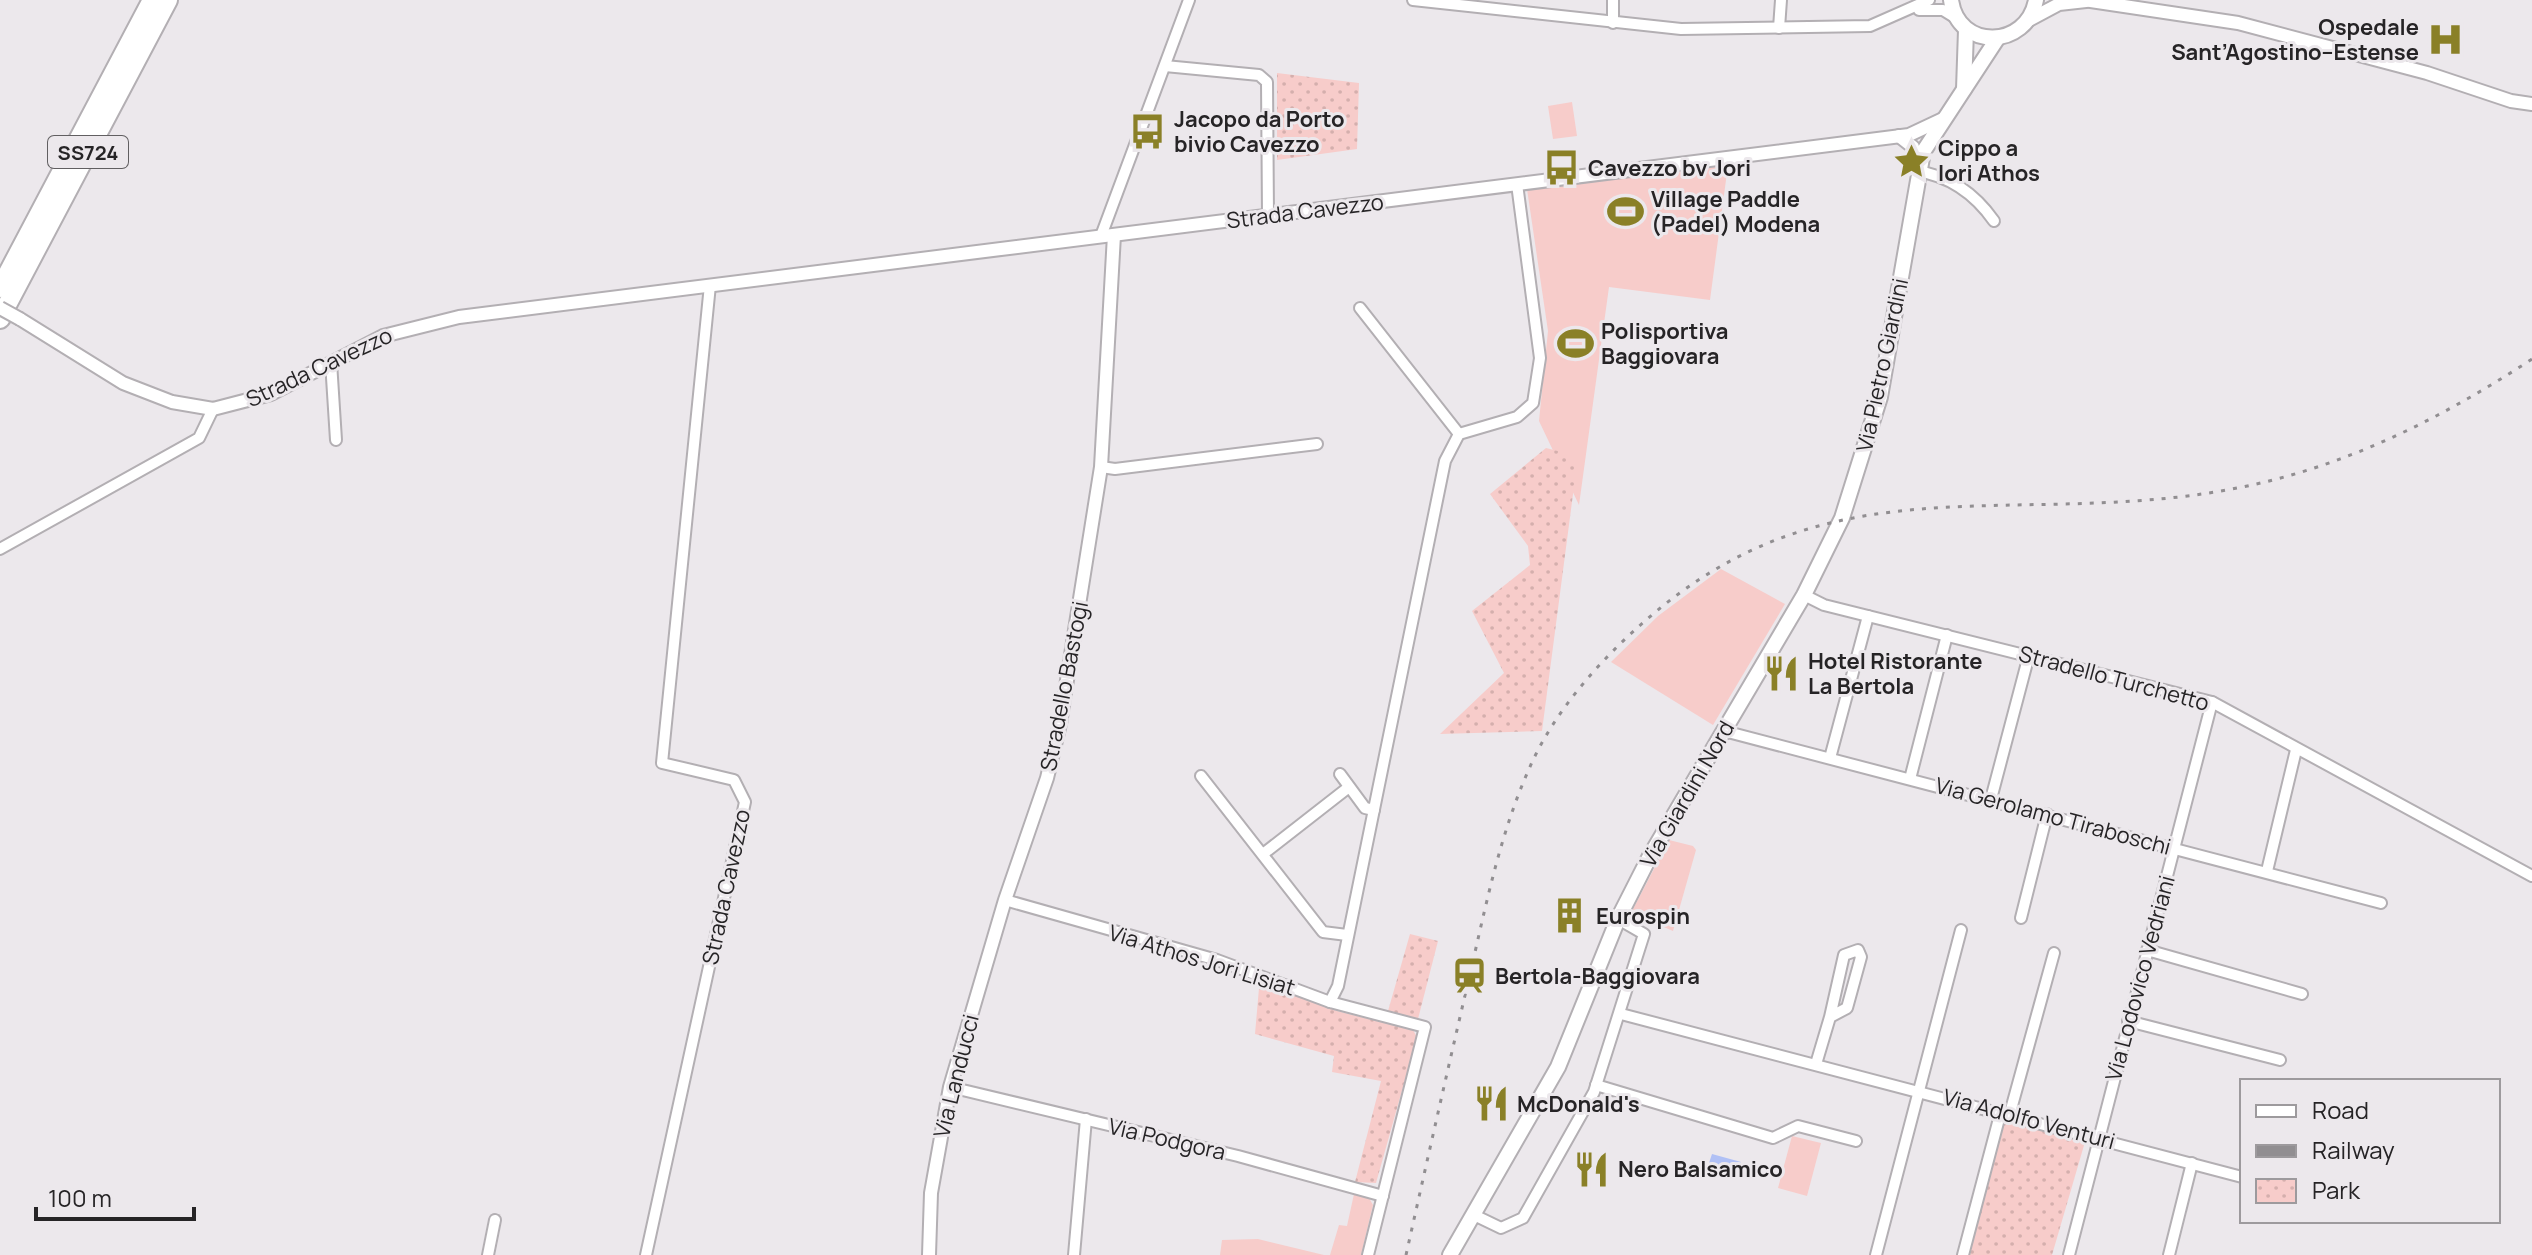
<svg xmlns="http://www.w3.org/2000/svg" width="2532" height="1255" viewBox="0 0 2532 1255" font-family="Manrope,sans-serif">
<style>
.green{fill:#f7ccca}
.park{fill:url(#park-dots)}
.water{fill:#b0c0f5}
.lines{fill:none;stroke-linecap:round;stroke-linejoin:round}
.minor-casing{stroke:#b3afb3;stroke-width:14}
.tertiary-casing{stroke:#b3afb3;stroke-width:16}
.secondary-casing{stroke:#b3afb3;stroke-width:18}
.trunk-casing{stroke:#b3afb3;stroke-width:22}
.minor{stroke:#fff;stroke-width:10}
.tertiary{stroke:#fff;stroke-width:12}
.secondary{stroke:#fff;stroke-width:14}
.trunk{stroke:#fff;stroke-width:18}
.rail{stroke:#918e91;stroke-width:3;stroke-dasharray:4 8;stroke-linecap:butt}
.tertiary-bridge-casing{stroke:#b3afb3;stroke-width:16;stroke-linecap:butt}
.tertiary-bridge{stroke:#fff;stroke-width:12}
.labels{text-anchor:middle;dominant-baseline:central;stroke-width:6;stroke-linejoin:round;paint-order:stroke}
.shield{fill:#ece8ec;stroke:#615f61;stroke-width:2}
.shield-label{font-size:20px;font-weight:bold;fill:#262426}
.poi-label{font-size:22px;font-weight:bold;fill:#262426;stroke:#ece8ec;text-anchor:start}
.street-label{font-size:22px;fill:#262426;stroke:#ece8ec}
</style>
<defs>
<pattern id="park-dots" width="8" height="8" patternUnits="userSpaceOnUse" patternTransform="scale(2)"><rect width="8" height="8" fill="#f7ccca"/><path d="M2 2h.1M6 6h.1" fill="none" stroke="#d4afad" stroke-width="1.8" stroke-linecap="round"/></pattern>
</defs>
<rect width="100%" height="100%" fill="#ece8ec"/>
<!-- green -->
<g class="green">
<path d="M1572,102L1577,136L1553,139L1548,106Z"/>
<path d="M1728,165L1710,300L1609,287L1579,505L1539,421L1548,331L1527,189Z"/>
<path d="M1721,569L1785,604L1713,725L1611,662L1658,616Z"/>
<path d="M1669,840L1693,846L1696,850L1673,931L1631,913Z"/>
<path d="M1792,1136L1821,1143L1807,1196L1778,1188Z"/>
<path d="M1354,1194L1369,1198L1373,1205L1361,1255H1330L1339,1225L1347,1226Z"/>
<path d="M1258,1239L1324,1255H1220L1222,1240Z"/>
</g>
<!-- park -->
<g class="park">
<path d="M1277,73L1359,83L1357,149L1277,160Z"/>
<path d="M1546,448L1578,456L1542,731L1440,734L1504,673L1472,611L1530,565L1528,546L1490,494Z"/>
<path d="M1410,934L1438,941L1418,1019L1388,1011Z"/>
<path d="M1268,983L1337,1011L1413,1030L1417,1037L1376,1183L1355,1182L1381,1081L1332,1072L1334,1056L1255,1034L1259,988Z"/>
<path d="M2001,1111L2087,1135L2052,1255H1964Z"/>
</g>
<!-- water -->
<path class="water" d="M1712,1154L1741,1162L1737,1177L1707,1169Z"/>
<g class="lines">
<defs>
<g id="minor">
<path d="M1413,0L1681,29L1870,26L1929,0"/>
<path d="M1919,10H1943L1956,18"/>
<path d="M1613,23V0"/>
<path d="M1779,28L1781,0"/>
<path d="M1165,66L1259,75L1267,82L1268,215"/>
<path d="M1917,171C1950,176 1975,194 1994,221"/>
<path d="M1101,236L1189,0"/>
<path d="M1360,308L1459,434"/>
<path d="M331,362L336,440"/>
<path d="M1101,467L1115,469L1317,444"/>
<path d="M0,549L199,438L213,409"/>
<path d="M1804,595L1824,605L2212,702L2532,876"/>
<path d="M1724,731L2381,903"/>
<path d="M1830,758L1868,616"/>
<path d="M1340,774L1365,808L1374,810"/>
<path d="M1201,776L1323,932L1347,935"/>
<path d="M1910,779L1947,635"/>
<path d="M1991,799L2029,655"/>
<path d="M1263,854L1349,787"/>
<path d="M2267,871L2296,750"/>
<path d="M1005,900L1217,960L1330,1002L1338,986L1445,461L1459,434L1517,417L1533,403L1540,358L1517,184"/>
<path d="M2021,918L2047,814"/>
<path d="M2147,950L2302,994"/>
<path d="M1330,1002L1425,1027L1368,1255"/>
<path d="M1621,1014L2242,1177"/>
<path d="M2128,1021L2280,1060"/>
<path d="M1816,1064L1830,1017L1847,1008L1861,957L1858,950L1844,955L1830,1017"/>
<path d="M1596,1085L1773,1138L1798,1126L1856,1141"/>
<path d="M950,1087L1238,1156L1383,1196"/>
<path d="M2010,1113L2054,953"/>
<path d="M1474,1215L1501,1228L1523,1218L1594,1092L1644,934L1618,919"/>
<path d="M488,1255L495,1220"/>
<path d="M646,1255L745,802L734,780L662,763L710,285"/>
<path d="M1074,1255L1086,1119"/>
<path d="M1876,1255L1961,930"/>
<path d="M1963,1255L2001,1111"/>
<path d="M2069,1255L2212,702"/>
<path d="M2169,1255L2192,1163"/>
</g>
<g id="tertiary">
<path d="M2084,0L2238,23L2427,73L2511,101L2532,104"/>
<path d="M2029,20L2059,4L2086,1"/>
<path d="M1899,136L1913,147L1917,169"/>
<path d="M20,319L123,383L172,402L213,409L271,394L383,336L459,317L1909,135L1943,119"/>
<path d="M929,1255L931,1193L950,1087L1005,900L1047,778L1060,724L1101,467L1114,235"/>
</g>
<g id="secondary">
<path d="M1951,0C1958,51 2027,49 2036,0"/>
<path d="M1964,89L1966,30"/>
<path d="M1450,1255L1558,1067L1618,919L1650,856L1804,595L1842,518L1880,397L1923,152L1997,39"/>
</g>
<g id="trunk">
<path d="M0,288L152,0"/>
<path d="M8,303L168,0"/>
<path d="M0,319L1,318"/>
</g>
</defs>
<!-- minor casing -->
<use href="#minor" class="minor-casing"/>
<!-- tertiary casing -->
<use href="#tertiary" class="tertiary-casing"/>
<!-- secondary casing -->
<use href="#secondary" class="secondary-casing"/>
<!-- trunk casing -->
<use href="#trunk" class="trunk-casing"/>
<!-- minor -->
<use href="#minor" class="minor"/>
<!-- tertiary -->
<use href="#tertiary" class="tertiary"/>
<!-- secondary -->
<use href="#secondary" class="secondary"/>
<!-- trunk -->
<use href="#trunk" class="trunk"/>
<!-- rail -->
<path class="rail" d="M1406,1255C1427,1161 1448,1068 1470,974C1486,905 1500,834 1529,769C1553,713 1599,661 1645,621C1832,456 2014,530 2232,489C2341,469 2441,419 2532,359"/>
<defs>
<path id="tertiary-bridge" d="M0,308L20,319"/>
</defs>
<!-- tertiary-bridge casing -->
<use href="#tertiary-bridge" class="tertiary-bridge-casing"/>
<!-- tertiary-bridge -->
<use href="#tertiary-bridge" class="tertiary-bridge"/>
</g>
<!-- icons -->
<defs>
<symbol id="hospital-bare" viewBox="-9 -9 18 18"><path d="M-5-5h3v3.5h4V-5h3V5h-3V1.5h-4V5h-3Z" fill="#8a8027" stroke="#ece8ec" stroke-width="2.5" paint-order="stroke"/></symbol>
<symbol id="bus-bare" viewBox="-9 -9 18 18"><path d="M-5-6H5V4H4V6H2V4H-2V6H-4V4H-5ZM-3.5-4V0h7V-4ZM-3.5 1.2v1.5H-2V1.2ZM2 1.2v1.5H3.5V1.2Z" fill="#8a8027" stroke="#ece8ec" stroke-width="2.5" paint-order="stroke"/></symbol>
<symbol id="sight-bare" viewBox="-9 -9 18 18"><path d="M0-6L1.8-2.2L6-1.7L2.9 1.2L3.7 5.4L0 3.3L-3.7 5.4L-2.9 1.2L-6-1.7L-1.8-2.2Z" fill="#8a8027" stroke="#ece8ec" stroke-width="2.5" paint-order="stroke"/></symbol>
<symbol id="stadium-bare" viewBox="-9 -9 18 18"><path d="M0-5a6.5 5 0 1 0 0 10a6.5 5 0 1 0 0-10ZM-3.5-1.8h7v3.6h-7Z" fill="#8a8027" stroke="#ece8ec" stroke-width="2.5" paint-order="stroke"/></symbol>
<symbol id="restaurant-bare" viewBox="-9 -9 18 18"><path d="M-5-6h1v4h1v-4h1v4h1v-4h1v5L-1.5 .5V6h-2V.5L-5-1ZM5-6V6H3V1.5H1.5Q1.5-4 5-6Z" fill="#8a8027" stroke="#ece8ec" stroke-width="2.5" paint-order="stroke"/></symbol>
<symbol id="building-bare" viewBox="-9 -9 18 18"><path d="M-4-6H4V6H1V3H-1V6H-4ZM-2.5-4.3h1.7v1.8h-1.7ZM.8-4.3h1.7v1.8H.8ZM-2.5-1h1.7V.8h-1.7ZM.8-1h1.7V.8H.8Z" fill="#8a8027" stroke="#ece8ec" stroke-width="2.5" paint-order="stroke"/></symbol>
<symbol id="station-bare" viewBox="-9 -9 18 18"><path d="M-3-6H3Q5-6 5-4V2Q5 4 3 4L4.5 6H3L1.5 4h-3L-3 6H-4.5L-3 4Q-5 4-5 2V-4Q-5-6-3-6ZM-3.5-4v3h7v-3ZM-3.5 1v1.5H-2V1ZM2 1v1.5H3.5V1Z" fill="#8a8027" stroke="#ece8ec" stroke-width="2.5" paint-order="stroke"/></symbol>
</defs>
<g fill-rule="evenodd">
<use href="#hospital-bare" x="2420" y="14" width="51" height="51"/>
<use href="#bus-bare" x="1122" y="106" width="51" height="51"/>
<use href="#sight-bare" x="1886" y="136" width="51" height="51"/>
<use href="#bus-bare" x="1536" y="142" width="51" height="51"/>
<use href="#stadium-bare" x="1600" y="186" width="51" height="51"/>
<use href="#stadium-bare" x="1550" y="318" width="51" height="51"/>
<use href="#restaurant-bare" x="1756" y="648" width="51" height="51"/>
<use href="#building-bare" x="1544" y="890" width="51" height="51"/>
<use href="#station-bare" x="1444" y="950" width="51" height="51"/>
<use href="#restaurant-bare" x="1466" y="1078" width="51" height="51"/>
<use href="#restaurant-bare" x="1566" y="1144" width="51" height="51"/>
</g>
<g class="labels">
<!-- shield labels -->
<rect class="shield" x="48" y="136" width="80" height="32" rx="6"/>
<g class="shield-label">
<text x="88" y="152">SS724</text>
</g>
<!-- poi labels -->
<g class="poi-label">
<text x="2419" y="27" text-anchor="end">Ospedale<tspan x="2419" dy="25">Sant’Agostino–Estense</tspan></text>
<text x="1174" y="119">Jacopo da Porto<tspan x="1174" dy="25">bivio Cavezzo</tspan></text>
<text x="1938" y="148">Cippo a<tspan x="1938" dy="25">Iori Athos</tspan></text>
<text x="1588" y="168">Cavezzo bv Jori</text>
<text x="1651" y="199">Village Paddle<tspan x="1651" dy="25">(Padel) Modena</tspan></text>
<text x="1601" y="331">Polisportiva<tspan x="1601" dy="25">Baggiovara</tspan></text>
<text x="1808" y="661">Hotel Ristorante<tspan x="1808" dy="25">La Bertola</tspan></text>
<text x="1596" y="916">Eurospin</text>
<text x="1495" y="976">Bertola-Baggiovara</text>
<text x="1517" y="1104">McDonald's</text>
<text x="1618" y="1169">Nero Balsamico</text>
</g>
<!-- street labels -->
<g class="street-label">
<text transform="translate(1305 211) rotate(-7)">Strada Cavezzo</text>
<text transform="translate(1882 365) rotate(-78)">Via Pietro Giardini</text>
<text transform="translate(319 367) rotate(-25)">Strada Cavezzo</text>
<text transform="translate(2114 678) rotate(15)">Stradello Turchetto</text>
<text transform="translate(1064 686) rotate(-79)">Stradello Bastogi</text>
<text transform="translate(1687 794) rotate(-60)">Via Giardini Nord</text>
<text transform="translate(2053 816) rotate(15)">Via Gerolamo Tiraboschi</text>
<text transform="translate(726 887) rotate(-78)">Strada Cavezzo</text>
<text transform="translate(1202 960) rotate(17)">Via Athos Jori Lisiat</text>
<text transform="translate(2140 978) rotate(-75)">Via Lodovico Vedriani</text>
<text transform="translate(956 1076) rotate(-76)">Via Landucci</text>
<text transform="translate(2029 1119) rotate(15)">Via Adolfo Venturi</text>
<text transform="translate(1167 1139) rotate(13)">Via Podgora</text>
</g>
</g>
<!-- legend -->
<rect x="2240" y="1079" width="260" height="144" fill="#ece8ec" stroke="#9d9a9d" stroke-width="2"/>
<rect x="2256" y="1105" width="40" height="12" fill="#ffffff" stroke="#9d9a9d" stroke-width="2"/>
<text x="2312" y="1119" font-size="24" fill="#262426">Road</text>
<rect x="2256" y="1145" width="40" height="12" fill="#918e91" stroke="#9d9a9d" stroke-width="2"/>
<text x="2312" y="1159" font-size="24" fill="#262426">Railway</text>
<rect x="2256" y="1179" width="40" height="24" fill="url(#park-dots)" stroke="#9d9a9d" stroke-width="2"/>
<text x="2312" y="1199" font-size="24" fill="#262426">Park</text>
<!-- scale -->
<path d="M36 1207v12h158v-12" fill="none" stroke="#262426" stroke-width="4"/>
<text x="48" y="1207" font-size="24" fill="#262426" stroke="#ece8ec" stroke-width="6" paint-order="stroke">100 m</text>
</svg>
